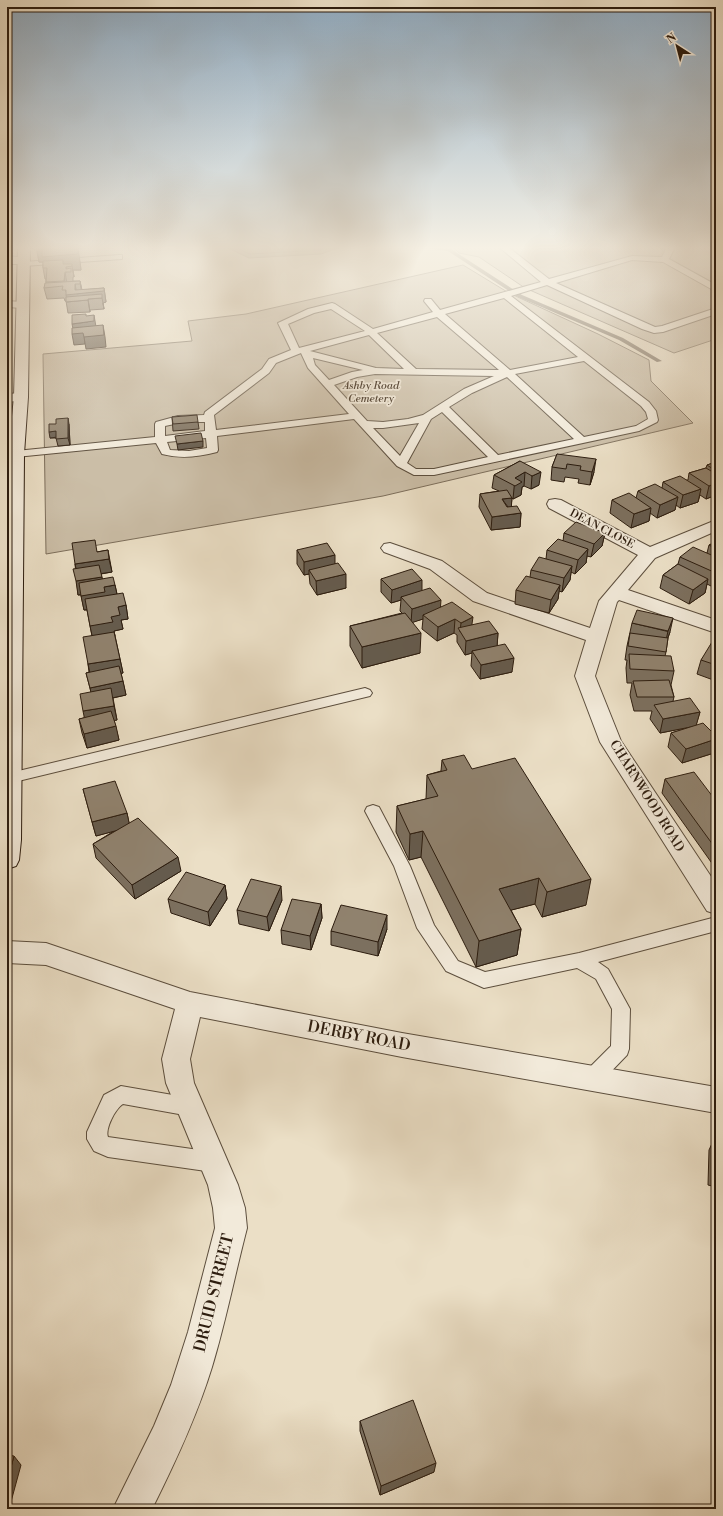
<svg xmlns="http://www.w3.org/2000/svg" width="723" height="1516" viewBox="0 0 723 1516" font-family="'Libre Bodoni',serif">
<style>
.green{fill:#cbbea7;stroke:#7c6e5b}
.water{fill:#aa9d88;stroke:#786a58}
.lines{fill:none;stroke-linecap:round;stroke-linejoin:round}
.shore{stroke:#6c5d4c;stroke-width:1}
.stream{fill:#786a58;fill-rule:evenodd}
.service-casing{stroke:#5c4e3d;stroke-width:2}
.minor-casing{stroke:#5c4e3d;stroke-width:2}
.secondary-casing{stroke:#2d1d0f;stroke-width:2}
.service{fill:#f2eada;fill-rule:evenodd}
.minor{fill:#f2eada;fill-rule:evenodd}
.secondary{fill:#f2eada;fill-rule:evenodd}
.wall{fill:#7c705f;stroke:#2d1d0f}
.shaded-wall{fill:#655b4d;stroke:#2d1d0f}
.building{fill:#90826e;stroke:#2d1d0f}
.labels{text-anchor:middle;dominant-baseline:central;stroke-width:3.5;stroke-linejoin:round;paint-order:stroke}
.far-park-label{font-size:11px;font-style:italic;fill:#5c4d3d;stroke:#f2eada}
.far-street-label{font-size:11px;fill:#2d1d0f;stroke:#f2eada}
.street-label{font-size:13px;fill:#2d1d0f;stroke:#f2eada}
.near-street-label{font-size:16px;fill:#2d1d0f;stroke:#f2eada}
</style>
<rect width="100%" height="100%" fill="#ebdfc6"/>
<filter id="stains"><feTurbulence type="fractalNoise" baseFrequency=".005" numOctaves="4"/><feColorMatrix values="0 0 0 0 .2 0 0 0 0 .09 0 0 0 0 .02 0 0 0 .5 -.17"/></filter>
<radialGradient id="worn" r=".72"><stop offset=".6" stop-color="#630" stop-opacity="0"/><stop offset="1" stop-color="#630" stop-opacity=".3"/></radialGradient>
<!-- green -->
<g class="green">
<path d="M453,247H716V339L674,353L525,288L479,257L459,253Z"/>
<path d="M463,265L509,293L598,334L649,360L651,381L693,423L383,496L46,554L43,354L192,341L188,321L246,314Z"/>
</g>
<!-- water -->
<path class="water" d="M226,247H341L321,254L249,258Z"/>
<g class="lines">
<!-- shore -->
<path class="shore" d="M235,247L250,254L320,250L329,247"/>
<!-- stream -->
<path class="stream" d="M418,247L451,249L522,295L623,338L662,361L657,362L619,340L518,297L448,251Z"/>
<defs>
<g id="service">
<path d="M499,247H508L549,279L632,256L662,257L666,249L662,247H675L669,259L716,285V291L713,290L663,262L632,260L556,283L655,327L662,326L716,308V314L663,332L654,333L642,329L547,285L511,296L649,402L656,411L658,420L657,422L639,431L434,475H414L397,466L354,419L217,436L218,450L217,452C198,457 181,459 162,454L156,443L16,457L11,454L16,451L155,437V424L156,422L178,416L204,415L205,412L262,369L269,359L291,350L278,323L308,309L332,303L335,304L373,329L433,312L424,301L425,299H431L440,310L541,282ZM504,298L578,357L510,370L445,314ZM331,309L365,331L299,348L288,324L314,313ZM437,317L499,370L416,369L377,333ZM369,335L404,369L376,368L310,351ZM301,353L308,368L349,414L216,430L214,415L269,373L276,363ZM313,358L363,370L352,372L329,380L315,365ZM584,361L641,406L646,412L648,419L636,426L584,437L515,374ZM375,374L494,376L464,389L423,415L408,419L383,422L367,421L334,385L357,377ZM507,377L574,439L498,455L449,407L472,393ZM442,412L488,457L434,469H416L407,463L431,419ZM184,422H205V431L165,436V426ZM419,423L400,456L373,428H383ZM206,438L207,448L189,451L170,450L167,442Z"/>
<path d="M119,255H122V259L24,266L20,264L24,262Z"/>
<path d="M7,301L22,302L26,305L22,308L7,307Z"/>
<path d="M365,688L370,690L372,693L370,696L10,783H7V773H10Z"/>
<path d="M373,805L379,807L410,866L434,925L458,961L485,972L579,953L716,917V931L598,962L608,969L630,1009L629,1049L627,1055L599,1084L592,1087L585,1084L582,1078L585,1072L611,1046L612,1009L596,979L577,968L484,988L446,971L417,928L394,866L365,811L367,807Z"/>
<path d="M121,1086L190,1098L197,1101L200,1107L197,1113L190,1116L123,1104C115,1109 105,1129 108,1137L213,1152L220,1155L223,1162L220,1169L213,1172L108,1157L94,1151L87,1139V1132L104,1095Z"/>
</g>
<g id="minor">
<path d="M7,256L28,258L30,261L28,264H7Z"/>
<path d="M21,393L26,394L28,397L26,400L7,402V394Z"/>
<path d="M555,499L561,500L650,547L716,520V531L655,558L628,590L716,620V633L619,600L617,602L595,676L621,741L716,884V914L707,911L600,742L575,676L586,640L473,601L430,569L384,552L381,548L384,544L390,543L442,561L487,593L590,628L599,601L638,555L549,508L547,504L549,500Z"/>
<path d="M7,941L46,943L190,992L402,1033L716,1087V1113L402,1057L200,1017L190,1059L194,1083L238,1185L245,1208L247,1228C235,1274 226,1321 212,1367C197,1416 175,1463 152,1509H113L154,1426L171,1385L188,1332L215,1228L213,1208L208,1185L166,1083L162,1059L175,1009L46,965L7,963Z"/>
</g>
<path id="secondary" d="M18,247H30L28,397L24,454L21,840L19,860L16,866L7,869V492L8,454L14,397Z"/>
</defs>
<!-- service casing -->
<use href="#service" class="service-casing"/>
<!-- minor casing -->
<use href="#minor" class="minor-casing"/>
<!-- secondary casing -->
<use href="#secondary" class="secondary-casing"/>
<!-- service -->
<use href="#service" class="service"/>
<!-- minor -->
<use href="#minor" class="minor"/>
<!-- secondary -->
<use href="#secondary" class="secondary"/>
</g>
<!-- wall -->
<g class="wall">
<path d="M37,251L80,261L81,270H73L74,277H73V281H80L82,290L104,288L106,302L103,303L104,309L90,310V312L68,313L66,301H65L64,298L47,299L44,288L46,283V279H45L43,268V262H39Z"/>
<path d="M172,417L198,422L199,429L173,431Z"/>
<path d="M69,424L70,445L58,446L56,438H50Z"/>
<path d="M557,454L594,472L590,485L578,483L579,479L565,477L564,482L551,480L552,467Z"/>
<path d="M520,461L539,485L531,489L524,486L522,487L521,495L513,499L512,498L511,507L521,513L520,527L491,530L479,507L480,494L499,491L492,488L494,475Z"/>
<path d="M716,462V495L706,499L700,495L698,502L680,508L676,505L675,510L657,518L650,513L649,521L631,528L610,513L612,500L636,498L638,491L662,488L663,482L688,480L689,473L706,468L707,465Z"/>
<path d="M564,533H605L602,546L591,557L587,556L586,563L575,574L571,572L570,580L562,592L559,591L558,599L549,613L515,604L516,590L530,577L531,570L546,559L547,550L563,541Z"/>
<path d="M716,542V585L713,587L707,584L705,593L689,604L660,588L663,575L678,564L680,557L707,553L709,545Z"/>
<path d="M108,550L112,572L101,574L102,579L115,585L117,594L126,605L128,619L121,620L123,629L114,631L123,673H121L126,695L113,698L117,720H114L119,740L87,748L82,733L79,719L84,718L91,692L86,673L89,672L88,664L92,636L87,610H84L81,595H78L75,564L97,552Z"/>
<path d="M297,550L335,564L346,588L317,595L310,584L309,574L304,575L297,564Z"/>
<path d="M381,579L422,591L441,607L472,625L498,633L497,646L512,672L480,679L471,666L472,653L465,655L457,642V635L454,633L437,641L422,629L423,619L412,622L420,653L362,668L350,646V626L402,613L400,611L401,600L391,603L381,592Z"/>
<path d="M632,623L670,632L668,638L666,652L665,656L674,671L671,685L674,697L673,701L700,712L696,725L714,753L682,763L668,747L671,733L691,727L660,733L650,719L652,711H634L630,695L632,683H627L626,668L627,660H625L627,646Z"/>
<path d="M716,643V681L697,674L701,660Z"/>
<path d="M442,760L472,769L586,905L542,917L535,904L511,910L521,929L517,955L476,967L421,857L409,860L396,832L397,806L426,799L427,775L441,771Z"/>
<path d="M665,779L716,801V869L662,793Z"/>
<path d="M83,789L127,813L129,823L181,871L135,899L96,858L93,844L114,831L96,836Z"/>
<path d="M225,885L227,899L210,926L171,913L168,899Z"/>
<path d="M282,900L269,931L239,924L237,910Z"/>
<path d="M321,904L322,918L311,950L282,944L281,930Z"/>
<path d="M387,929L378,956L331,945V931Z"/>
<path d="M716,1135V1187L708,1185L709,1150Z"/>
<path d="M360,1421L434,1472L380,1495L360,1431Z"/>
</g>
<!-- shaded-wall -->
<g class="shaded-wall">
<path d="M78,247L81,270H73L74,277L72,266L66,267L67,272L47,268L43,262H39L37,251Z"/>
<path d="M65,272L67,284L66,292L64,281Z"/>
<path d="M80,281L82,293L104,288L106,302L103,303L104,309L102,298L88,299L90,312L88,300L77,301L67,302L66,295L75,290V284L77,294L82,293Z"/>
<path d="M94,315L96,327L84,334L85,344L74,345L72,334L74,333L72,324L88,322Z"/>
<path d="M103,325L105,337L106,347L86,349L84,337Z"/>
<path d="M68,418L69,424L70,445L68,438Z"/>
<path d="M56,431L58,437L50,438L49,432Z"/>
<path d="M203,441V447L178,450L177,444Z"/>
<path d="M596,459L594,472L590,485L592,472Z"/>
<path d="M525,472L524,486L522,487L521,495L513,499L515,478Z"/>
<path d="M541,472L539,485L531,489L532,476Z"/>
<path d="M716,483V495L706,499L709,486Z"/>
<path d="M701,489L698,502L680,508L683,495Z"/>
<path d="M678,497L675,510L657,518L660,505Z"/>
<path d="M512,498L511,511L502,499Z"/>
<path d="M651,508L649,521L631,528L634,514Z"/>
<path d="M521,513L520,527L491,530L492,517Z"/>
<path d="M605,533L602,546L591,557L594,544Z"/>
<path d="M588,549L586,563L575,574L578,560Z"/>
<path d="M335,555V568L309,570V574L304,575V562Z"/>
<path d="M109,559L112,572L78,577L75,564Z"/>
<path d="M572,566L570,580L562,592L564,578Z"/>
<path d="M346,574V588L317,595L316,581Z"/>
<path d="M716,576V585L713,587Z"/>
<path d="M102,577L104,587L115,585L118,599L108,606L84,610L81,596L105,590L78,595L76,581Z"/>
<path d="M708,579L705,593L689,604L693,590Z"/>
<path d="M422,580V594L401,597V600L391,603L392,590Z"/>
<path d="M560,585L558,599L549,613L551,600Z"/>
<path d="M441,600L440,613L423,615V619L411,623L412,609Z"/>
<path d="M126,605L128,619L121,620L123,629L114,631L115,636L93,640L90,626L111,617L118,607Z"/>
<path d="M473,617L471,631L460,632L461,623Z"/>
<path d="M673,618L670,632L665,645L668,631Z"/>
<path d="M455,619L454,633L437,641L438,627Z"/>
<path d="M421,633L420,653L362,668V647Z"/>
<path d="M498,633L497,647L472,651V653L465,655L466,641Z"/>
<path d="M514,658L512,672L480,679L481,665Z"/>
<path d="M120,659L123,673L91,678L88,664Z"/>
<path d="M123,681L126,695L93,702L90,688Z"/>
<path d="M114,706L117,720L86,726L83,711Z"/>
<path d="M700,712L696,726L660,733L663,719Z"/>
<path d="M116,726L119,740L87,748L84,734Z"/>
<path d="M716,739V746L714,753L682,763L686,749Z"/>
<path d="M127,813L130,827L96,836L92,822Z"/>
<path d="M423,831L421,857L409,860L410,834Z"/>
<path d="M178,857L181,871L135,899L132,885Z"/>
<path d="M539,878L535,904L496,914L499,889Z"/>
<path d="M591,879L586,905L542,917L547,892Z"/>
<path d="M225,885L227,899L210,926L208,912Z"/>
<path d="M281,886L282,900L269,931L267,917Z"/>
<path d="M321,904L322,918L311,950L310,936Z"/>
<path d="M387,915V929L378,956V942Z"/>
<path d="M521,929L517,955L476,967L479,941Z"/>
<path d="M14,1456L21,1465L9,1509H7V1482Z"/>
<path d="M436,1463L434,1472L380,1495L381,1486Z"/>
</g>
<!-- building -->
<g class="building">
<path d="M37,247H57L42,248V251H37Z"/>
<path d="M58,247H78V254L42,257V248Z"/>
<path d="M63,260V264H72V266L66,267V269L71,268V272H65L64,281L46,282L47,268H43V261Z"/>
<path d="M80,281V284H75V290L104,288V291L66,295V290H62L63,286L44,288L45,283Z"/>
<path d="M102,294V298L88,299V300L66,302V297Z"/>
<path d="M86,314V316L94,315V321L72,324V315Z"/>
<path d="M103,325L104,335L84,337L83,333L72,334V328Z"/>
<path d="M197,415L198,422L173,424L172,417Z"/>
<path d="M68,418V438L56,439V431L49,432V424H56V419Z"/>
<path d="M201,433L203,441L177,444L175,436Z"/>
<path d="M557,454L596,459L592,472L580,470L581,466L567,464L566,469L552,467Z"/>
<path d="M520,461L541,472L532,476L525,472L515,478L522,482L515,486L494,475Z"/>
<path d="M716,462V471L707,465Z"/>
<path d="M706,468L716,474V483L709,486L689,473Z"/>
<path d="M680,476L701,489L683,495L663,482Z"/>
<path d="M655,484L678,497L660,505L638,491Z"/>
<path d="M507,490L512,498L502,499L507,507L517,506L521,513L492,517L480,494Z"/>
<path d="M629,493L651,508L634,514L612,500Z"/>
<path d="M576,522L605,533L594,544L564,533Z"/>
<path d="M558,539L588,549L578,560L547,550Z"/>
<path d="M95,540L97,552L108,550L109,559L75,564L72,543Z"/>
<path d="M716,542V549L709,545Z"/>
<path d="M327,543L335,555L304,562L297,550Z"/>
<path d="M693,547L716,557V573L680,557Z"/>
<path d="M539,557L572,566L564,578L531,570Z"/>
<path d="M338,563L346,574L316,581L309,570Z"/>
<path d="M678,564L708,579L693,590L663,575Z"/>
<path d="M99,565L102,577L76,581L73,569Z"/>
<path d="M412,569L422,580L392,590L381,579Z"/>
<path d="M526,576L560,585L551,600L516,590Z"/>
<path d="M113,577L115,585L104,587L105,592L81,596L79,583Z"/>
<path d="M430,588L441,600L412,609L401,597Z"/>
<path d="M123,593L126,605L118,607L120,615L111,617L113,622L90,626L85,599Z"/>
<path d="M452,602L473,617L461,623L455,619L438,627L423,615Z"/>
<path d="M637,610L673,618L668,631L632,623Z"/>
<path d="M405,613L421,633L362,647L350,626Z"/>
<path d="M489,621L498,633L466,641L458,628Z"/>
<path d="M114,632L120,659L88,664L83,637Z"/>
<path d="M630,633L668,638L666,652L628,646Z"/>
<path d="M712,642L716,643V665L701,660Z"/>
<path d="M505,644L514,658L481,665L472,651Z"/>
<path d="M629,654L671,656L674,671L630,669Z"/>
<path d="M119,666L123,681L90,688L86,673Z"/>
<path d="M669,680L674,697H637L633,681Z"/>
<path d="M111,688L114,706L83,711L80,694Z"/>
<path d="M690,698L700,712L663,719L654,705Z"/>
<path d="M111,711L116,726L84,734L79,719Z"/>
<path d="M703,723L716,736V739L686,749L671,733Z"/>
<path d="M464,755L472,769L515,758L591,879L547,892L539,878L499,889L521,929L479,941L423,831L410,834L397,806L438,796L427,775L447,770L442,760Z"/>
<path d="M694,772L716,801V849L665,779Z"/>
<path d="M115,781L127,813L92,822L83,789Z"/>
<path d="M138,818L178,857L132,885L93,844Z"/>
<path d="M186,872L225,885L208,912L168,899Z"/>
<path d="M251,879L281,886L267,917L237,910Z"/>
<path d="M292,899L321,904L310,936L281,930Z"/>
<path d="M341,905L387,915L378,942L331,931Z"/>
<path d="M413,1400L436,1463L381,1486L360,1421Z"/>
<path d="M7,1455L14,1456L7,1482Z"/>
</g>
<!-- sky -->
<linearGradient id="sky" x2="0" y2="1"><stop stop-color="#8fabc2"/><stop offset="0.54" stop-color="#f6f1e5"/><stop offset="1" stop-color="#f6f1e5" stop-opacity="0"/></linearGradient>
<rect width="723" height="459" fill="url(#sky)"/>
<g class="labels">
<!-- far-park labels -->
<g class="far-park-label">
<text x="371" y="386">Ashby Road<tspan x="371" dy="13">Cemetery</tspan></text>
</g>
<!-- far-street labels -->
<g class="far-street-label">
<text transform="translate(602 529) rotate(28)">DEAN CLOSE</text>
</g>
<!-- street labels -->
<g class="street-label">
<text transform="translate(647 796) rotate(58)">CHARNWOOD ROAD</text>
</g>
<!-- near-street labels -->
<g class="near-street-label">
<text transform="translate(359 1036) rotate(11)">DERBY ROAD</text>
<text transform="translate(214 1293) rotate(-76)">DRUID STREET</text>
</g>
</g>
<!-- margin -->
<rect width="723" height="1516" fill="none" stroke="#ebdfc6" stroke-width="24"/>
<rect x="8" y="8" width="707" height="1500" fill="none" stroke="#2d1d0f" stroke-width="2"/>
<rect x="12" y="12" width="699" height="1492" fill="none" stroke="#2d1d0f"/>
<!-- north arrow -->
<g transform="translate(677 46) rotate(324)" stroke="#f2eada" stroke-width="3" paint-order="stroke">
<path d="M0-3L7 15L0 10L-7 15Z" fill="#2d1d0f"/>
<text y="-6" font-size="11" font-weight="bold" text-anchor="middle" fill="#2d1d0f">N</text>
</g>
<rect width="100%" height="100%" filter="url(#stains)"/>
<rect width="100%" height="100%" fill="url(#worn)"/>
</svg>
